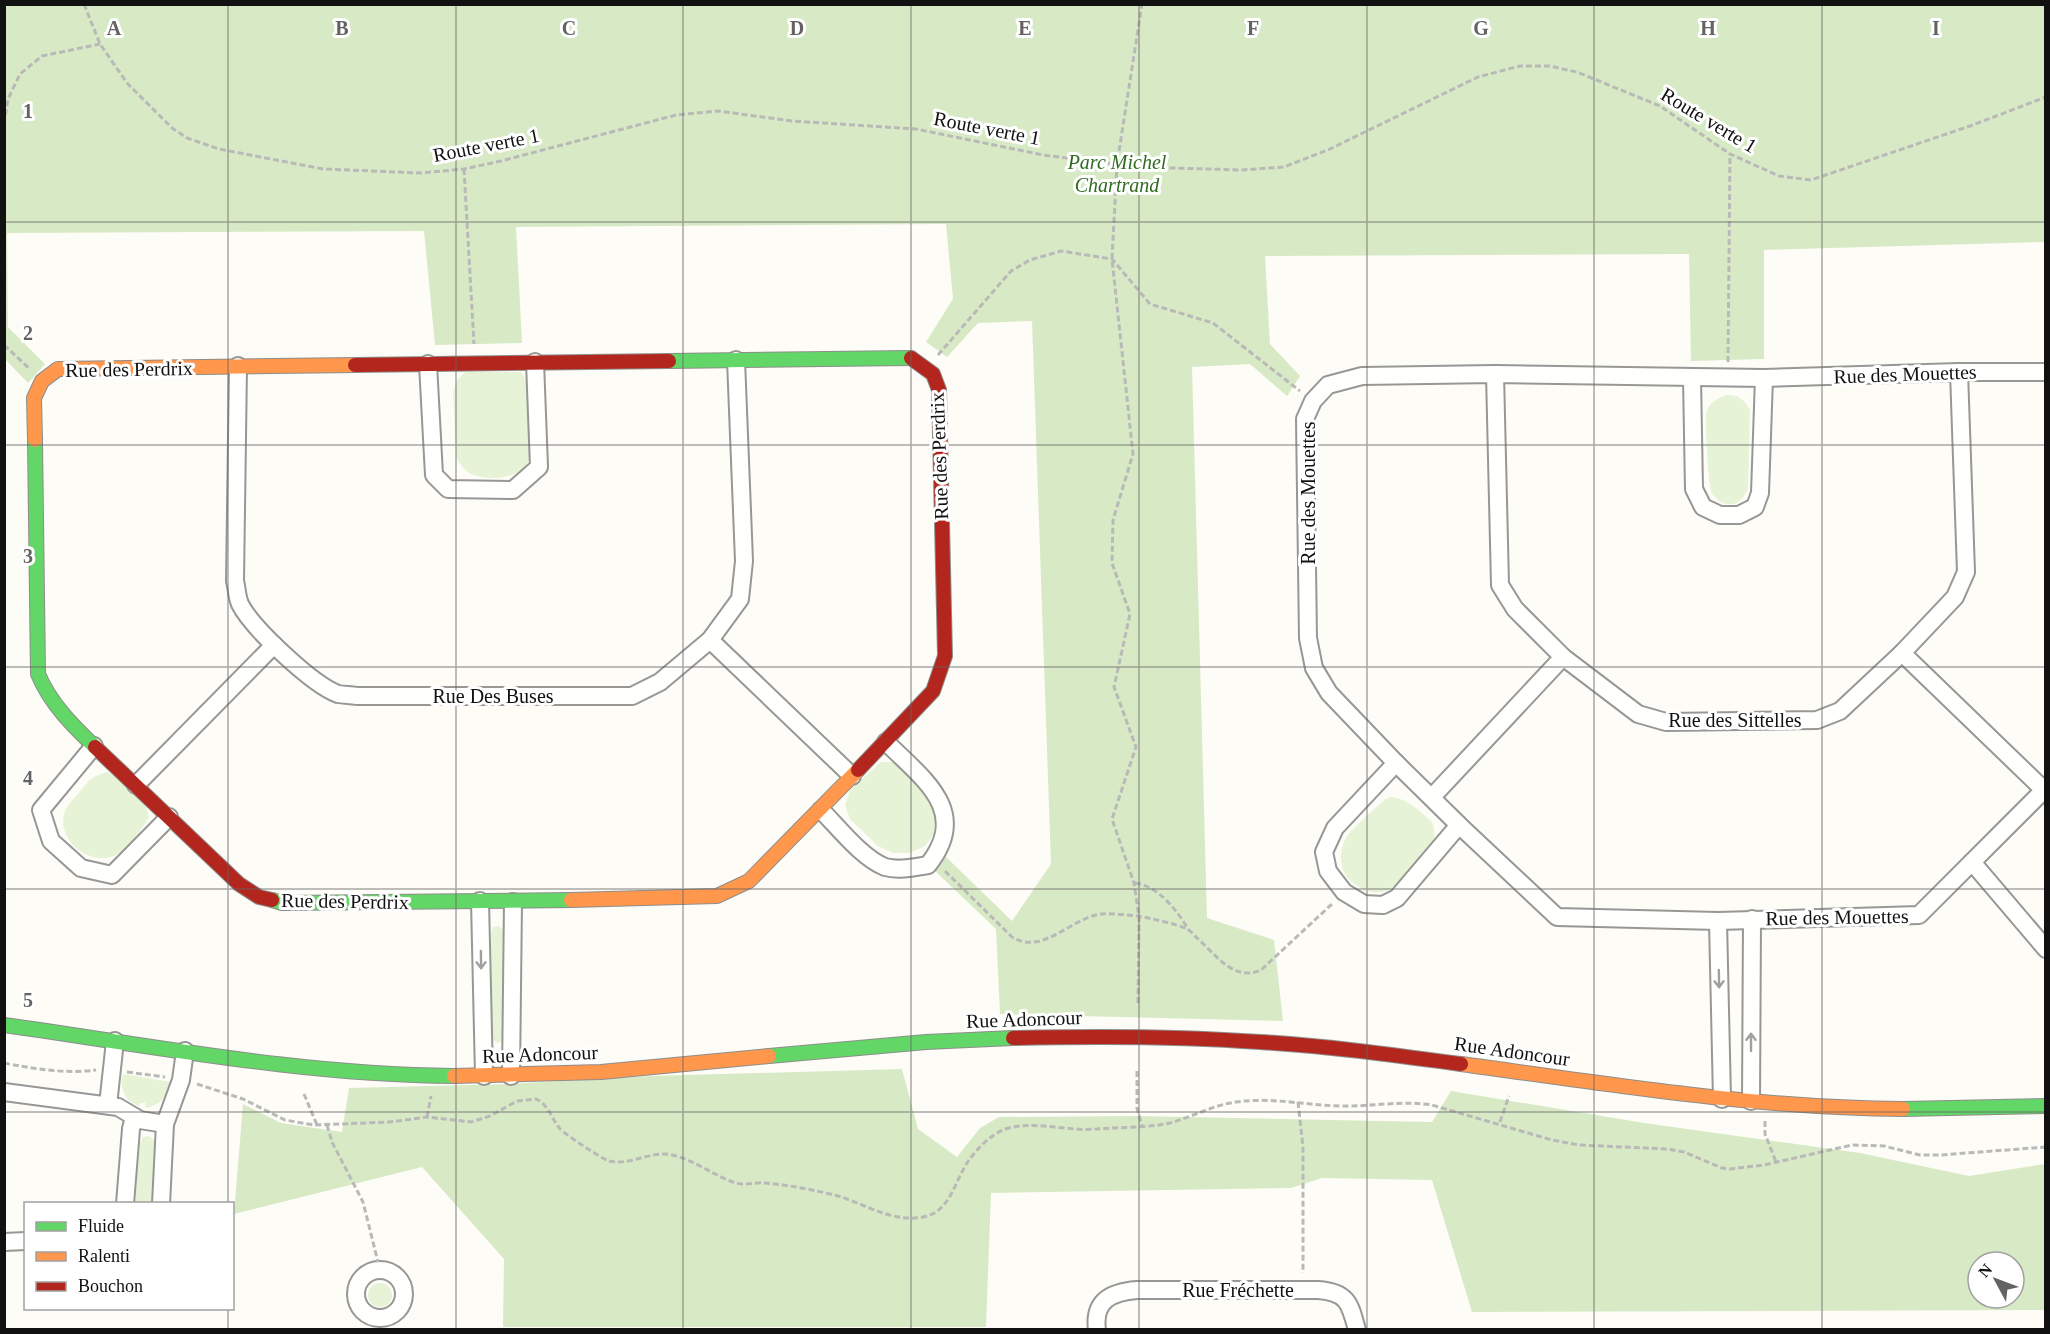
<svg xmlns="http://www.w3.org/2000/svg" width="2050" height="1334" viewBox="0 0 2050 1334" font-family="'Times New Roman',serif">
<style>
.green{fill:#e7f3d7}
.forest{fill:#d8eac5;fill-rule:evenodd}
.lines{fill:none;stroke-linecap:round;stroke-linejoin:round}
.street-casing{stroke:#979795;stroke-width:20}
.fast-casing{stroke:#8e8d8b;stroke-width:16}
.slow-casing{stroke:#8e8d8b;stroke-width:16}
.jam-casing{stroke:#8e8d8b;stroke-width:16}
.path{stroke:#b9b9b8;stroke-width:3;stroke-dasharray:6 3;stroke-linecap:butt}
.street{stroke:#fffffe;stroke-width:16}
.fast{stroke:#63d668;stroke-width:14}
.slow{stroke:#ff974d;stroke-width:14}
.jam{stroke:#b3261e;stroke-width:14}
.oneway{stroke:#a0a09f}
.grid{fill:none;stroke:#646362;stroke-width:1.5;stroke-opacity:0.55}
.labels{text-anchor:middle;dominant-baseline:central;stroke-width:6;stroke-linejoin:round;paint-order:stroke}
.street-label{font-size:20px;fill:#111;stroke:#fff}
.park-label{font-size:20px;font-style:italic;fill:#2f6b1f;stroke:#fff}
.grid-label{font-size:20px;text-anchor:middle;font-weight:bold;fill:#646362;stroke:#fff;stroke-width:6;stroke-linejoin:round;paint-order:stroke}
</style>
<rect width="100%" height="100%" fill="#fdfcf7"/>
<!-- green -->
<g class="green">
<path d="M465,372H521L530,386V459C521,474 511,477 495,478C476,478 465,475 456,457L453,392L457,380Z"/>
<path d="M1726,395C1739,395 1744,399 1750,410L1748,489C1744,497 1738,506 1727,504C1721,503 1715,499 1712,493C1708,486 1705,423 1706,413C1708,403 1718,398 1726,395Z"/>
<path d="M881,762H896L932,794L939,812L936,831L925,846L909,853H893L878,846L850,819L845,805L850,790Z"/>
<path d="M108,772L143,798L149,817C141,830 132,844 119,853C93,871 54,840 65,811C67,804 75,798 79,793C90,780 91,776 108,772Z"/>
<path d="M1390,797C1409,799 1418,810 1432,822C1434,828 1435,834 1434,841C1432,853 1395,890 1383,892C1372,894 1361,889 1352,882C1340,873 1338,853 1345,840C1350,829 1374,810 1384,800Z"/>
<path d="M499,926L504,931V1037L503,1041L497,1043L492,1038L491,934L493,927Z"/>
<path d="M123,1074L171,1082C167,1097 161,1105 145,1108L146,1103H140L139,1106C125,1101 119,1089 123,1074Z"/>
<path d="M149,1136L154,1140L155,1144L153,1203H135L140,1143L143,1137Z"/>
<circle cx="380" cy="1295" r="12"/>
</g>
<!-- forest -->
<g class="forest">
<path d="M4,5H2045V242L1764,250V359L1691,361L1689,254L1265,256L1270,344L1300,376L1287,396L1250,364L1192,367L1207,918L1274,940L1283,1021L1000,1014L996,929L933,869L945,856L1012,921L1051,864L1032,321L978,323L947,357L926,342L953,299L946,224L516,227L522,343L435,345L424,231L7,233L8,327L45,364L28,383L5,359Z"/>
<path d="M902,1069L918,1129L957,1157L980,1128L999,1117L1137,1116L1432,1122L1451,1091L1644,1123L1860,1153L1969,1176L2045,1164V1310L1472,1312L1432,1180L1322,1178L1291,1188L991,1193L986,1327H503L504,1259L422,1167L234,1214L243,1104L281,1123L342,1132L349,1088L508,1084L652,1076ZM1978,1262H2014V1298H1978Z"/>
</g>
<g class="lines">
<defs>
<g id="street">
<path d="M428,364L434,475L448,489L513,490L539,467L535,362"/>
<path d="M238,366L235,581C237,589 237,597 240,604C252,628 313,685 338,694C344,695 351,695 357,696H632L660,682L710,640L740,599L744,561L736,360"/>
<path d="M2046,372H1959L1764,378L1495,374L1362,376L1328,385L1313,401L1305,419L1308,638L1314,668L1329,693L1396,763L1459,825L1557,917L1718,921L1919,915L2046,788"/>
<path d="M1495,374L1500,585L1515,609L1563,657L1638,714L1666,722L1817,720L1840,711L1902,653L1955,597L1966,572L1959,372"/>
<path d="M1692,378L1694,489L1703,507L1720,515H1739L1755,507L1760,493L1764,378"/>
<path d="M710,640L852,776"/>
<path d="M1902,653L2044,790"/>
<path d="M94,746L41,810L51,841L81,868L112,875L169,817"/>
<path d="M1396,763L1335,828L1324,852L1328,871L1344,892L1364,904L1383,905L1397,898L1459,825"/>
<path d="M136,785L274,645"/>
<path d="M1432,797L1563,657"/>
<path d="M821,810C839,828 862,858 885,867C899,871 915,867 928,865C971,811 923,779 886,742"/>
<path d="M1972,862L2046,949"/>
<path d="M480,901L484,1076"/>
<path d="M1718,921L1722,1099"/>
<path d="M511,1076L513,902"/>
<path d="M4,1092L118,1107L140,1120L165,1124"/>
<path d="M1751,1101L1752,919"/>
<path d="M108,1105L115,1041"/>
<path d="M125,1204L131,1129L134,1117"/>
<path d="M161,1204L165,1124L181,1080L185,1051"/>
<path d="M4,1242L26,1241"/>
<circle cx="380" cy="1294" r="24"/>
<path d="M1097,1330C1093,1300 1112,1292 1137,1290H1318C1348,1292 1350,1304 1357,1330"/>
</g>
<g id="fast">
<path d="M669,361L911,358"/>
<path d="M35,440L38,674C50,703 72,725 95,747"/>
<path d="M272,900L282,903L571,900"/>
<path d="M4,1025C154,1046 302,1075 454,1076"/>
<path d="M769,1056L926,1042L1013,1038"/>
<path d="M1903,1109L2046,1106"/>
</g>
<g id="slow">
<path d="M35,440L34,398L42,381L58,369L355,365"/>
<path d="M571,900L717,896L749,881L858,770"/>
<path d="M1461,1064C1608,1084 1754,1108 1903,1109"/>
<path d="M454,1076L601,1072L769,1056"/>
</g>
<g id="jam">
<path d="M355,365L669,361"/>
<path d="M95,747L239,884L259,897L272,900"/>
<path d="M858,770L933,691L945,656L939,390L933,374L911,358"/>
<path d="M1013,1038C1095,1036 1178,1036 1260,1042C1328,1046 1394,1055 1461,1064"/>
</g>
</defs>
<!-- street casing -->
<use href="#street" class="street-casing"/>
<!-- fast casing -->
<use href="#fast" class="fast-casing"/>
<!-- slow casing -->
<use href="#slow" class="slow-casing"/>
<!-- jam casing -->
<use href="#jam" class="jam-casing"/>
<!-- path -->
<g class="path">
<path d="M84,4L100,44L127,83L172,128L187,138L219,149L323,169L421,173L464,169L501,161L676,115L718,111L792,121L916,129L1043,155L1139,167L1242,170L1284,167L1330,149L1478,77L1520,66H1549L1577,72L1660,106L1730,154L1779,176L1811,180L1970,126L2046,97"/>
<path d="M4,124L8,99L20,74L42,56L100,44"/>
<path d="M464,169L474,344"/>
<path d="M4,345L30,369"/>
<path d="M938,355L1011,271L1030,260L1061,251L1112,259L1150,304L1213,323L1300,391"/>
<path d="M1728,362L1730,154"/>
<path d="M945,871L1012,937C1042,956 1071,918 1101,914C1112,913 1127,915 1138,916C1149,918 1177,924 1187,929C1191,931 1194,935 1197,938C1216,955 1234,982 1261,970L1332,904"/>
<path d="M1135,883C1158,886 1177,910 1188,929"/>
<path d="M1138,1003L1139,917L1134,883L1112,819L1136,747L1114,687L1130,614L1112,563L1113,520L1133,454L1112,259L1117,164L1142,4"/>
<path d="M4,1063C35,1069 65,1074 96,1070"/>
<path d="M1137,1071V1108L1142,1126"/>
<path d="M127,1072L165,1077"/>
<path d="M197,1084L243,1099L285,1120L314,1125L390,1122L427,1117L471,1122L490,1116L517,1101L536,1099C549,1105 551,1118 560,1129C565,1134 602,1159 609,1161C631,1166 651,1150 672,1155C695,1160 714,1176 736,1183C745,1186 755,1182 765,1183C789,1185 815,1190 838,1196C865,1204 893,1223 923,1217C950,1212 954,1183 967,1163C976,1150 989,1136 1003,1130C1030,1119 1068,1132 1096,1129C1120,1127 1147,1128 1170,1123C1192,1117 1213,1105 1236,1102C1271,1097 1304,1105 1339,1106C1370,1107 1401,1100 1432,1105L1552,1140L1579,1145L1668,1149L1684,1152L1722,1168L1730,1169L1764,1165L1852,1145L1884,1146L1920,1155H1940L2046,1147"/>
<path d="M304,1094L317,1125"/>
<path d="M1298,1102L1303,1147V1273"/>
<path d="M427,1117L431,1096"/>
<path d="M1765,1121V1134L1776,1162"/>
<path d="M1500,1122L1509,1096"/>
<path d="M327,1125L332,1142L363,1202L378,1262"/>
</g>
<!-- street -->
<use href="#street" class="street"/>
<!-- fast -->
<use href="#fast" class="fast"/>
<!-- slow -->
<use href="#slow" class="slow"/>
<!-- jam -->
<use href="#jam" class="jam"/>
</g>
<!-- one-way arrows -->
<defs><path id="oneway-shaft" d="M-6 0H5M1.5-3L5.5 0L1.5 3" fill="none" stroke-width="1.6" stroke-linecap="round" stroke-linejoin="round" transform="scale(1.5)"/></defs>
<g class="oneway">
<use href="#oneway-shaft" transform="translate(481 960) rotate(89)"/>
<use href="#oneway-shaft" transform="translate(1719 979) rotate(89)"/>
<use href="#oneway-shaft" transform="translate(1751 1042) rotate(-90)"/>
</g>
<!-- grid -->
<path class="grid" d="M228,4V1204M456,4V1330M683,4V1330M911,4V1330M1139,4V1330M1367,4V1330M1594,4V1330M1822,4V1330M4,222H2046M4,445H2046M4,667H2046M4,889H2046M4,1112H2046M228,1308V1330"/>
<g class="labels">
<!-- street labels -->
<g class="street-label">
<text transform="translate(1709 120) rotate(31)">Route verte 1</text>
<text transform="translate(987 128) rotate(11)">Route verte 1</text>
<text transform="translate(486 145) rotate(-11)">Route verte 1</text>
<text transform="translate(129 369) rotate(-1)">Rue des Perdrix</text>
<text transform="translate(1905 374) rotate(-2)">Rue des Mouettes</text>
<text transform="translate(939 456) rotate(-92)">Rue des Perdrix</text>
<text transform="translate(1308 493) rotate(-90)">Rue des Mouettes</text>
<text x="493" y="696">Rue Des Buses</text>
<text x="1735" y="720">Rue des Sittelles</text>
<text transform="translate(345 901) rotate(1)">Rue des Perdrix</text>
<text transform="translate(1837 917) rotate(-1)">Rue des Mouettes</text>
<text transform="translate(1024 1019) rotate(-2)">Rue Adoncour</text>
<text transform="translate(1512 1051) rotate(8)">Rue Adoncour</text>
<text transform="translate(540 1054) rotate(-2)">Rue Adoncour</text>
<text x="1238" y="1290">Rue Fréchette</text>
</g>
<!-- park labels -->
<g class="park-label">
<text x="1117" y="162">Parc Michel<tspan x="1117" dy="23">Chartrand</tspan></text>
</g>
</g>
<g class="grid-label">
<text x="114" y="35">A</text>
<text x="342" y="35">B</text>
<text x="569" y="35">C</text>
<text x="797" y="35">D</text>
<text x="1025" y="35">E</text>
<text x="1253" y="35">F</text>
<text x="1481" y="35">G</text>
<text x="1708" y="35">H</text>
<text x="1936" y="35">I</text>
<text x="28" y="118">1</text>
<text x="28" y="340">2</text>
<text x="28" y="563">3</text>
<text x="28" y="785">4</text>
<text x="28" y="1007">5</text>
</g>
<!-- border -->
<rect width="2050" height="1334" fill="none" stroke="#111111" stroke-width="12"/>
<!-- legend -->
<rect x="24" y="1202" width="210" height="108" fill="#ffffff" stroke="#a0a0a0" stroke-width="1.5"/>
<rect x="36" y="1222" width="30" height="9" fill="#63d668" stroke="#a0a0a0" stroke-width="1.5"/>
<text x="78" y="1232" font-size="18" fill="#111111">Fluide</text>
<rect x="36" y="1252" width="30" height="9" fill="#ff974d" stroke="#a0a0a0" stroke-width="1.5"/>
<text x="78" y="1262" font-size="18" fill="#111111">Ralenti</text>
<rect x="36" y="1282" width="30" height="9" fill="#b3261e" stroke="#a0a0a0" stroke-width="1.5"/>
<text x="78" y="1292" font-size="18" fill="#111111">Bouchon</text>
<!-- north arrow -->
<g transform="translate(1996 1280) rotate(311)"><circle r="28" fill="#ffffff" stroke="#a0a0a0" stroke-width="1.5"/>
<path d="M0-4.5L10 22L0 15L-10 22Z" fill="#646362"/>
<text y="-9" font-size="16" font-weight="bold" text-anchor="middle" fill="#111111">N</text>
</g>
</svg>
